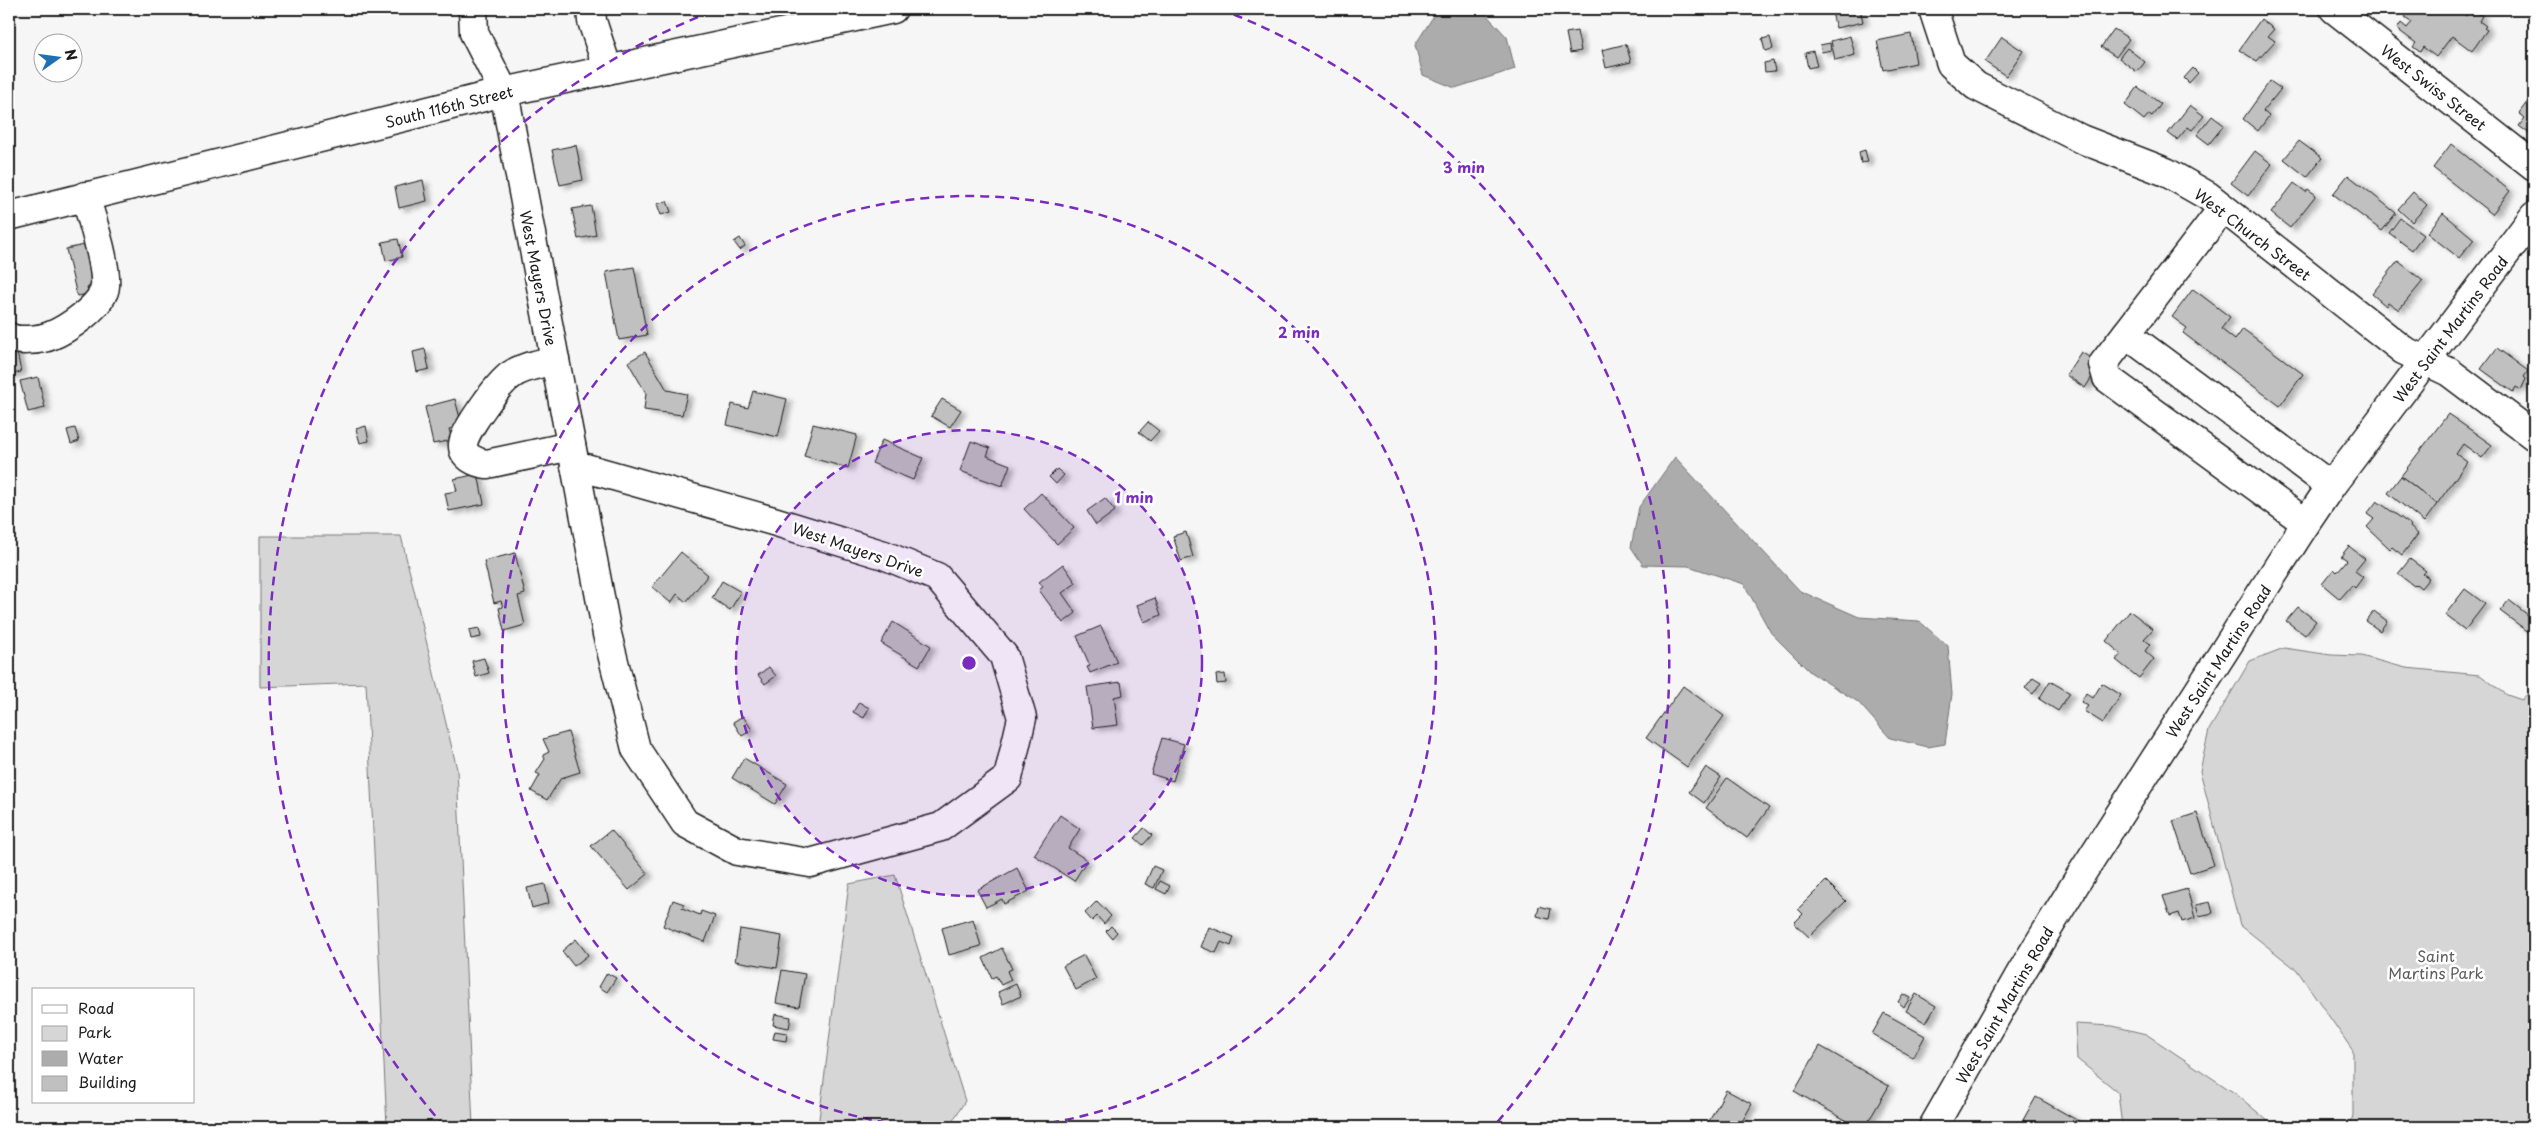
<svg xmlns="http://www.w3.org/2000/svg" width="2543" height="1136" viewBox="0 0 2543 1136" font-family="'Playpen Sans',sans-serif">
<style>
.green{fill:#d6d6d6;stroke:#797979}
.water{fill:#acacac;stroke:#727272}
.building{fill:#c0c0c0;stroke:#1c1c1c;filter:url(#shadow)}
.lines{fill:none;stroke-linecap:round;stroke-linejoin:round}
.minor-casing{stroke:#1c1c1c;stroke-width:31}
.minor{stroke:#fff;stroke-width:28}
.ring{fill:none;stroke:#7b2cbf;stroke-width:2.5;stroke-dasharray:9 6}
.labels{text-anchor:middle;dominant-baseline:central;stroke-width:5;stroke-linejoin:round;paint-order:stroke}
.street-label{font-size:15px;fill:#1c1c1c;stroke:#fff}
.park-label{font-size:15px;fill:#5d5d5d;stroke:#fff}
.centre{fill:#7b2cbf;stroke:#fff;stroke-width:2.5}
.ring-label{font-size:15px;text-anchor:middle;font-weight:bold;fill:#7b2cbf;stroke:#fff;stroke-width:5;stroke-linejoin:round;paint-order:stroke}
</style>
<defs>
<filter id="shadow"><feDropShadow dx="5.5" dy="3" stdDeviation="2.5" flood-color="#0004"/></filter>
</defs>
<rect width="100%" height="100%" fill="#f6f6f6"/>
<filter id="ink" filterUnits="userSpaceOnUse"><feTurbulence type="fractalNoise" baseFrequency=".02" numOctaves="2"/><feDisplacementMap in="SourceGraphic" scale="10" xChannelSelector="R" yChannelSelector="G"/><feConvolveMatrix kernelMatrix="1 2 1 2 8 2 1 2 1" color-interpolation-filters="sRGB"/></filter>
<g filter="url(#ink)">
<!-- green -->
<g class="green">
<path d="M260,536H401L457,769L473,1127H387L366,683L260,687Z"/>
<path d="M2284,648L2331,655L2361,656L2406,668L2480,675L2507,695L2522,700L2534,686V1127H2350L2353,1115V1051L2297,970L2240,925L2200,771L2209,730L2250,661Z"/>
<path d="M895,875L965,1101L949,1127H818L849,884Z"/>
<path d="M2075,1024L2113,1026L2146,1034L2236,1094L2275,1127H2122L2118,1092L2077,1059Z"/>
</g>
<!-- water -->
<g class="water">
<path d="M1438,9H1481L1507,37L1515,69L1455,88L1423,75L1415,45Z"/>
<path d="M1675,457L1800,591L1859,617L1919,621L1948,646L1952,694L1945,744L1928,747L1890,738L1858,702L1810,672L1771,633L1744,584L1688,566L1643,565L1631,547L1639,507Z"/>
</g>
<!-- building -->
<g class="building">
<path d="M1831,9H1860L1863,22L1836,28Z"/>
<path d="M2411,9H2458L2466,16L2472,9L2482,16L2479,21L2486,26L2484,28L2487,30L2472,51L2452,36L2436,57L2423,47L2420,52L2413,47L2416,43L2397,29L2401,23L2407,28L2412,22L2405,17Z"/>
<path d="M2261,19L2274,29L2268,36L2275,41L2257,61L2239,50Z"/>
<path d="M2114,29L2129,39L2116,57L2101,47Z"/>
<path d="M1577,31L1581,51L1570,53L1566,33Z"/>
<path d="M1911,34L1916,63L1883,70L1877,41Z"/>
<path d="M1850,36L1855,55L1835,60L1831,41Z"/>
<path d="M1770,37L1773,49L1765,51L1762,39Z"/>
<path d="M2002,37L2023,51L2006,76L1985,62Z"/>
<path d="M1830,43L1831,50L1822,52L1820,45Z"/>
<path d="M1626,44L1631,62L1606,68L1602,50Z"/>
<path d="M2127,48L2145,62L2137,72L2119,58Z"/>
<path d="M1813,51L1817,66L1808,68L1805,53Z"/>
<path d="M1773,61L1775,71L1765,72L1764,63Z"/>
<path d="M2193,68L2198,73L2189,83L2184,78Z"/>
<path d="M2270,81L2281,89L2263,111L2269,116L2258,131L2243,119Z"/>
<path d="M2138,87L2161,104L2152,116L2149,114L2144,120L2125,105Z"/>
<path d="M2531,97L2534,100V137L2519,126L2525,118L2519,113Z"/>
<path d="M2190,105L2204,116L2192,130L2188,127L2177,140L2168,133Z"/>
<path d="M2212,116L2224,125L2209,144L2197,135Z"/>
<path d="M2299,141L2322,158L2307,177L2284,159Z"/>
<path d="M2451,144L2510,191L2492,214L2433,168Z"/>
<path d="M576,145L583,180L560,185L552,150Z"/>
<path d="M1865,150L1868,162L1861,163L1859,152Z"/>
<path d="M2255,151L2272,164L2248,196L2231,183Z"/>
<path d="M2348,175L2396,213L2382,231L2333,194Z"/>
<path d="M423,180L427,201L399,208L395,187Z"/>
<path d="M2294,183L2306,192L2308,189L2316,195L2290,228L2271,213Z"/>
<path d="M2413,192L2427,205L2412,222L2398,209Z"/>
<path d="M667,201L671,212L661,215L657,204Z"/>
<path d="M591,206L596,235L578,239L572,209Z"/>
<path d="M2443,213L2474,239L2459,258L2427,233Z"/>
<path d="M2400,218L2423,235L2412,250L2389,233Z"/>
<path d="M740,238L745,246L740,250L734,242Z"/>
<path d="M398,239L402,257L386,261L382,242Z"/>
<path d="M93,243L102,283L87,287L89,294L77,296L66,249Z"/>
<path d="M2398,261L2423,281L2399,310L2388,302L2386,306L2372,294Z"/>
<path d="M634,267L647,335L619,340L606,272Z"/>
<path d="M2193,289L2230,317L2221,329L2235,340L2243,329L2303,374L2280,406L2183,333L2187,328L2172,317Z"/>
<path d="M16,347L21,372L9,375V349Z"/>
<path d="M2497,348L2528,371L2524,377L2526,379L2521,390L2516,387L2513,392L2481,369Z"/>
<path d="M425,349L429,369L417,372L413,352Z"/>
<path d="M645,352L667,390L687,394L682,415L644,410L646,393L628,362Z"/>
<path d="M2081,352L2100,364L2085,388L2066,375Z"/>
<path d="M38,377L45,408L28,412L20,381Z"/>
<path d="M753,391L787,399L778,437L727,425L732,404L748,408Z"/>
<path d="M455,399L462,426L449,429L452,440L433,444L425,407Z"/>
<path d="M942,399L961,410L950,427L931,416Z"/>
<path d="M2448,414L2492,445L2482,458L2463,444L2456,454L2467,462L2437,504L2401,476Z"/>
<path d="M1148,422L1159,431L1150,441L1139,432Z"/>
<path d="M813,424L857,435L848,468L804,456Z"/>
<path d="M366,426L369,441L360,443L356,429Z"/>
<path d="M75,428L79,441L71,444L67,430Z"/>
<path d="M882,440L923,458L913,480L872,463Z"/>
<path d="M971,441L990,448L987,456L1010,465L1002,486L960,471Z"/>
<path d="M1057,469L1064,475L1056,484L1049,477Z"/>
<path d="M478,474L484,504L449,511L445,493L457,491L454,479Z"/>
<path d="M2401,476L2437,504L2424,522L2388,493Z"/>
<path d="M1041,493L1074,528L1057,544L1024,509Z"/>
<path d="M1105,498L1115,511L1096,525L1087,511Z"/>
<path d="M2377,501L2411,525L2410,527L2418,534L2402,555L2392,547L2390,549L2367,527L2374,519L2367,514Z"/>
<path d="M2534,529V548L2527,542Z"/>
<path d="M1186,532L1193,557L1181,561L1173,536Z"/>
<path d="M2349,546L2365,559L2355,571L2363,577L2355,588L2352,585L2340,599L2322,584L2334,569L2337,572L2347,560L2341,556Z"/>
<path d="M681,552L708,575L686,602L677,594L671,603L652,587Z"/>
<path d="M515,553L525,594L518,596L525,625L504,631L499,608L503,607L501,601L494,603L484,561Z"/>
<path d="M2410,559L2426,571L2423,574L2429,578L2421,588L2416,584L2414,586L2398,574Z"/>
<path d="M1063,564L1076,583L1062,593L1076,613L1063,623L1039,590L1043,587L1039,582Z"/>
<path d="M722,581L741,592L730,610L712,598Z"/>
<path d="M2465,589L2485,604L2465,630L2445,615Z"/>
<path d="M1155,598L1161,615L1144,622L1137,605Z"/>
<path d="M2509,600L2534,620V628L2530,633L2500,611Z"/>
<path d="M2298,607L2316,621L2305,635L2286,621Z"/>
<path d="M2130,611L2153,629L2144,639L2150,644L2145,651L2154,659L2139,678L2116,660L2121,654L2106,641Z"/>
<path d="M2374,611L2387,621L2380,631L2366,621Z"/>
<path d="M893,622L931,646L919,666L881,643Z"/>
<path d="M1101,626L1117,662L1090,673L1087,667L1090,666L1077,636Z"/>
<path d="M479,628L481,637L471,639L469,630Z"/>
<path d="M484,658L489,673L476,677L472,661Z"/>
<path d="M769,667L776,676L765,684L758,675Z"/>
<path d="M1225,674L1226,683L1217,684L1216,675Z"/>
<path d="M2033,677L2041,682L2033,694L2025,688Z"/>
<path d="M2050,681L2070,693L2058,711L2039,699Z"/>
<path d="M1121,682L1123,695L1114,697L1118,725L1093,728L1087,687Z"/>
<path d="M2102,683L2121,695L2103,723L2084,711L2088,706L2081,702L2086,693L2093,698Z"/>
<path d="M1683,686L1724,716L1687,767L1646,738Z"/>
<path d="M859,702L869,708L864,718L853,712Z"/>
<path d="M743,716L752,730L742,736L733,722Z"/>
<path d="M568,732L580,772L561,778L547,800L531,791L540,775L536,773L545,759L543,755L549,752L543,739Z"/>
<path d="M1162,738L1184,744L1173,781L1151,774Z"/>
<path d="M744,758L787,784L775,804L732,778Z"/>
<path d="M1706,767L1721,777L1704,803L1689,792Z"/>
<path d="M1727,778L1769,808L1747,838L1706,808Z"/>
<path d="M2197,813L2214,865L2190,873L2173,821Z"/>
<path d="M1060,815L1080,829L1068,848L1087,860L1074,881L1034,855Z"/>
<path d="M1144,828L1152,835L1143,845L1135,838Z"/>
<path d="M611,830L648,874L629,890L591,846Z"/>
<path d="M1153,866L1162,870L1154,888L1145,884Z"/>
<path d="M1017,868L1029,891L1004,904L1002,899L986,907L977,890Z"/>
<path d="M1160,881L1170,886L1166,894L1156,889Z"/>
<path d="M1826,881L1846,901L1809,937L1794,923L1803,914L1798,909Z"/>
<path d="M545,884L549,903L532,908L527,888Z"/>
<path d="M2187,889L2195,918L2182,922L2179,913L2170,916L2163,896Z"/>
<path d="M673,900L684,904L682,908L700,915L701,911L715,916L705,942L663,926Z"/>
<path d="M1097,901L1111,916L1104,924L1097,916L1092,921L1085,913Z"/>
<path d="M2210,902L2213,913L2199,916L2196,905Z"/>
<path d="M1539,906L1551,909L1549,919L1537,916Z"/>
<path d="M973,919L981,946L949,955L942,928Z"/>
<path d="M1111,926L1117,932L1112,938L1106,931Z"/>
<path d="M1209,927L1234,937L1231,946L1221,942L1216,953L1201,947Z"/>
<path d="M740,929L782,936L777,968L735,961Z"/>
<path d="M576,939L588,955L574,966L562,951Z"/>
<path d="M1002,948L1012,969L1007,971L1011,980L1001,985L996,976L992,978L983,958Z"/>
<path d="M1084,955L1096,979L1076,990L1063,966Z"/>
<path d="M782,970L805,974L799,1007L776,1003Z"/>
<path d="M607,973L616,978L607,992L599,987Z"/>
<path d="M1016,984L1021,996L1003,1004L998,992Z"/>
<path d="M1903,994L1910,998L1904,1007L1898,1002Z"/>
<path d="M1916,994L1936,1006L1926,1023L1906,1011Z"/>
<path d="M1884,1013L1925,1036L1913,1058L1872,1034Z"/>
<path d="M775,1014L791,1017L789,1028L773,1025Z"/>
<path d="M775,1031L787,1033L786,1041L773,1039Z"/>
<path d="M1820,1046L1889,1086L1865,1127H1858L1794,1091Z"/>
<path d="M1726,1090L1752,1104L1739,1127H1706Z"/>
<path d="M2036,1097L2082,1123L2079,1127H2035L2023,1120Z"/>
</g>
<g class="lines">
<defs>
<g id="minor">
<path d="M473,9L474,33L504,92L575,465"/>
<path d="M591,9L592,21L608,70"/>
<path d="M1933,9L1951,64L1976,86L2081,139L2166,172L2208,196L2403,350L2449,372L2534,436"/>
<path d="M2334,9L2534,166"/>
<path d="M2223,208L2103,364L2107,378L2306,523"/>
<path d="M9,216L504,92L893,9"/>
<path d="M2126,334L2331,486"/>
<path d="M9,337C17,342 40,340 50,336C66,330 104,305 105,286C107,264 92,219 85,196"/>
<path d="M555,360C541,364 523,366 511,375C499,383 465,429 463,444C462,457 477,463 487,464L571,446"/>
<path d="M575,465L773,521L884,555L937,577L1004,656L1022,718L1008,778L941,827L810,863L737,851L685,823L636,749L607,634Z"/>
<path d="M1933,1127L2022,971L2082,873L2306,523L2331,486L2534,216"/>
</g>
</defs>
<!-- minor casing -->
<use href="#minor" class="minor-casing"/>
<!-- minor -->
<use href="#minor" class="minor"/>
</g>
</g>
<!-- distance rings -->
<circle cx="969" cy="663" r="233" fill="#7b2cbf" fill-opacity=".12"/>
<g class="ring">
<circle cx="969" cy="663" r="233"/>
<path d="M916 1127A467 467 0 1 1 1022 1127"/>
<path d="M445 1127A700 700 0 0 1 718 9M1220 9A700 700 0 0 1 1493 1127"/>
</g>
<g class="labels">
<!-- street labels -->
<g class="street-label">
<text transform="translate(2434 87) rotate(38)">West Swiss Street</text>
<text transform="translate(449 106) rotate(-14)">South 116th Street</text>
<text transform="translate(2253 234) rotate(37)">West Church Street</text>
<text transform="translate(539 278) rotate(79)">West Mayers Drive</text>
<text transform="translate(2450 329) rotate(-53)">West Saint Martins Road</text>
<text transform="translate(858 549) rotate(19)">West Mayers Drive</text>
<text transform="translate(2218 661) rotate(-57)">West Saint Martins Road</text>
<text transform="translate(2004 1005) rotate(-60)">West Saint Martins Road</text>
</g>
<!-- park labels -->
<g class="park-label">
<text x="2436" y="955">Saint<tspan x="2436" dy="17">Martins Park</tspan></text>
</g>
</g>
<circle cx="969" cy="663" r="8" class="centre"/>
<g class="ring-label">
<text x="1464" y="173">3 min</text>
<text x="1299" y="338">2 min</text>
<text x="1134" y="503">1 min</text>
</g>
<!-- margin -->
<rect width="2543" height="1136" fill="none" stroke="#fff" stroke-width="30"/>
<rect x="15" y="15" width="2513" height="1106" fill="none" stroke="#1c1c1c" stroke-width="2" filter="url(#ink)"/>
<!-- legend -->
<rect x="32" y="988" width="162" height="115" fill="#ffffff" stroke="#a4a4a4"/>
<rect x="42" y="1005" width="25" height="8" fill="#ffffff" stroke="#a4a4a4"/>
<text x="78" y="1014" font-size="15" fill="#1c1c1c">Road</text>
<rect x="42" y="1026" width="25" height="15" fill="#d6d6d6" stroke="#a4a4a4"/>
<text x="78" y="1038" font-size="15" fill="#1c1c1c">Park</text>
<rect x="42" y="1051" width="25" height="15" fill="#acacac" stroke="#a4a4a4"/>
<text x="78" y="1064" font-size="15" fill="#1c1c1c">Water</text>
<rect x="42" y="1076" width="25" height="15" fill="#c0c0c0" stroke="#a4a4a4"/>
<text x="78" y="1088" font-size="15" fill="#1c1c1c">Building</text>
<!-- north arrow -->
<g transform="translate(58 58) rotate(76)"><circle r="24" fill="#ffffff" stroke="#a4a4a4"/>
<path d="M0-4L9 19L0 12L-9 19Z" fill="#1f6fb2"/>
<text y="-8" font-size="14" font-weight="bold" text-anchor="middle" fill="#1c1c1c">N</text>
</g>
</svg>
